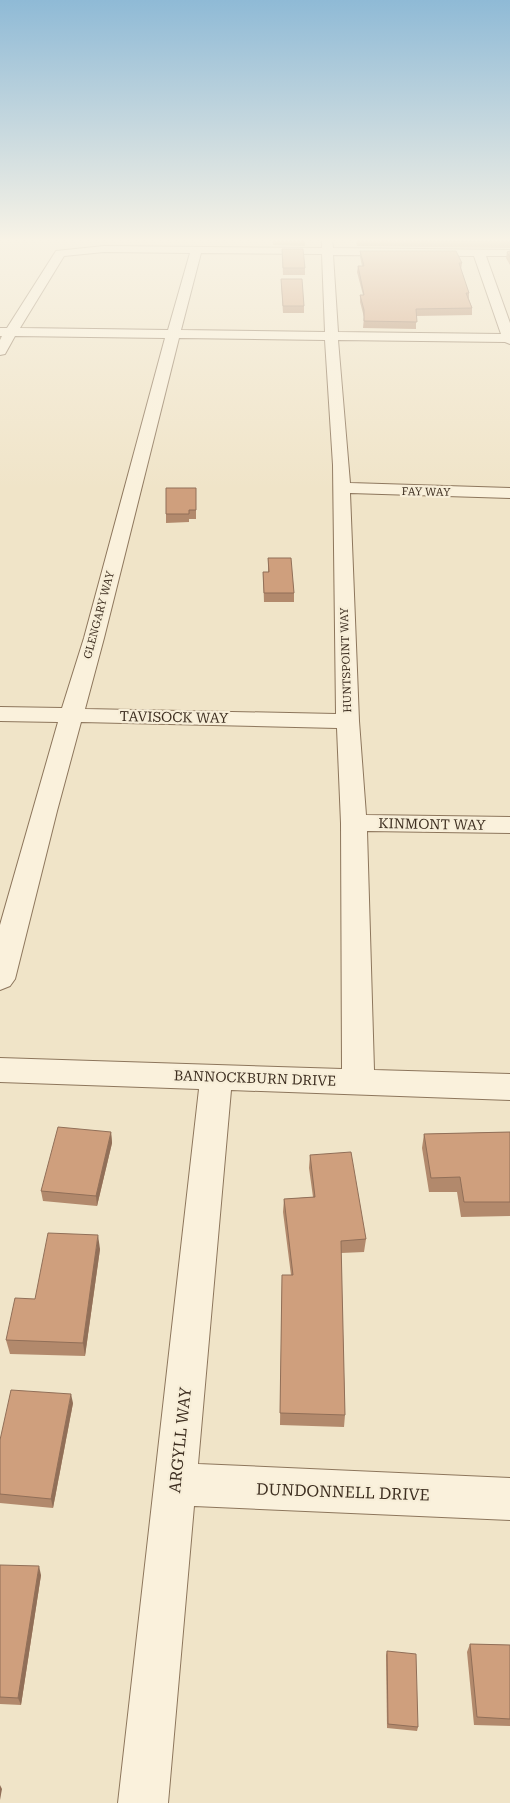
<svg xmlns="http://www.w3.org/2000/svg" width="510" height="1803" viewBox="0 0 510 1803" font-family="'Roboto Serif',serif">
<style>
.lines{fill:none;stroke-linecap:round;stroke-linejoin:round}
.minor-casing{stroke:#8d765c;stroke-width:2}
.minor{fill:#faf1dc;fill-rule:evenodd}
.wall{fill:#b2896c}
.shaded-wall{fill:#916f58}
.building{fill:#cf9f7d;stroke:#916f58}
.labels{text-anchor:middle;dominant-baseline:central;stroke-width:4.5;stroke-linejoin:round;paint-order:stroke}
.far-street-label{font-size:11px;fill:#3d2e20;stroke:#f7eed8}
.street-label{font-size:14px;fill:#3d2e20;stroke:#f7eed8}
.near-street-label{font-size:16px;fill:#3d2e20;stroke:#f7eed8}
</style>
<rect width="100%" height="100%" fill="#f0e4c8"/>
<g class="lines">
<defs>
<path id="minor" d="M322,238H332L333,248L510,250V256H486L510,323V344L505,342L338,340L350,483L510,488V498L350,493L359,721L366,815L510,817V833L367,831L374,1070L510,1074V1100L231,1090L198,1464L510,1478V1520L194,1506L168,1803H118L199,1089L0,1082V1058L342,1069L341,823L337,728L81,722L57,811L15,979L10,986L0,990V925L58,722L0,721V707L62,708L84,638L165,338L15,336L5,354L0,355V340L2,336H0V328H7L56,251L104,246L322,248ZM104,252L190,253L168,330L20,328L64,256ZM201,253L322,254L325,332L181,330ZM333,255L474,256L501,334L338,332ZM179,338L325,340L333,465L336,714L85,709L104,638Z"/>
</defs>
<!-- minor casing -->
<use href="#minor" class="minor-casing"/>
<!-- minor -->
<use href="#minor" class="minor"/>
</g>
<!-- wall -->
<g class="wall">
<path d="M273,238H305V246L273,245Z"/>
<path d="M355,238H510V248L357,246Z"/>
<path d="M282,249L305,268V275H283Z"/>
<path d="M360,251L462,263L461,270L469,293V299L472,308V315L416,316V329L363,328L364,317L360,302V295H363L357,272L358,266H362L360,257Z"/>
<path d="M510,251V265L506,258L507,252Z"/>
<path d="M281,279L304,306V313H283Z"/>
<path d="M196,488V519H189V522L166,523V514Z"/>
<path d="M268,558L294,593V602H264L263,572H268Z"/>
<path d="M111,1132L112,1143L97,1206L43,1201L41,1191Z"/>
<path d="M510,1132V1216L461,1217L457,1192H429L422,1148L424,1134Z"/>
<path d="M310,1155L366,1239L364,1252L341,1253L345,1415L344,1427L280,1425L282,1275H291L283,1212L284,1199L313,1197L309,1168Z"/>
<path d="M100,1249L85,1356L10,1354L6,1340L35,1299Z"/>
<path d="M73,1403L53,1508L0,1503V1440Z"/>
<path d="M0,1565L41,1575L21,1705L0,1704Z"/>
<path d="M470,1644L510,1645V1726L474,1725L467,1652Z"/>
<path d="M387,1651L418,1727L417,1731L387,1728L386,1655Z"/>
</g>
<!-- shaded-wall -->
<g class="shaded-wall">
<path d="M111,1132L112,1143L97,1206L96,1196Z"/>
<path d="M98,1235L100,1249L85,1356L83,1343Z"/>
<path d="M71,1394L73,1403L53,1508L51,1499Z"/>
<path d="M39,1566L41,1575L21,1705L18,1698Z"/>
<path d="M0,1785L2,1789L0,1800Z"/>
</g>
<!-- building -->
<g class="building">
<path d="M273,238H305V239Z"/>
<path d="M357,238H510V242L357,240Z"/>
<path d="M282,249H303L305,268H283Z"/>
<path d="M360,251H456L462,263H459L469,293H466L472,308L416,309L417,322L364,321V310L360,295H364L358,266H364Z"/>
<path d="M510,251V257L507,252Z"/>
<path d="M281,279H302L304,306H283Z"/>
<path d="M166,488H196V510H189V514H166Z"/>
<path d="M268,558H291L294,593H264L263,572H269Z"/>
<path d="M58,1127L111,1132L96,1196L41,1191Z"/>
<path d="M510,1132V1202H464L460,1177L431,1178L424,1134Z"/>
<path d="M351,1152L366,1239L341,1241L345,1415L280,1413L282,1275H293L284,1199L315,1197L310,1155Z"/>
<path d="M48,1233L98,1235L83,1343L6,1340L15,1298L35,1299Z"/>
<path d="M11,1390L71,1394L51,1499L0,1494V1440Z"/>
<path d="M0,1565L39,1566L18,1698L0,1697Z"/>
<path d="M470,1644L510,1645V1719L477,1717Z"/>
<path d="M387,1651L416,1654L418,1727L388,1724Z"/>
</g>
<!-- sky -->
<linearGradient id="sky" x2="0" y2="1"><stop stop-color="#8fbad6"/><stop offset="0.49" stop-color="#f8f3e6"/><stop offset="1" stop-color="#f8f3e6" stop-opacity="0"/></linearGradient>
<rect width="510" height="490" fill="url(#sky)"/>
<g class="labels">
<!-- far-street labels -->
<g class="far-street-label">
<text transform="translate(426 492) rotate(1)">FAY WAY</text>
<text transform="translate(99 615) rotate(-75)">GLENGARY WAY</text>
<text transform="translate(346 660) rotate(-92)">HUNTSPOINT WAY</text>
</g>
<!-- street labels -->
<g class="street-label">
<text transform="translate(174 717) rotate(1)">TAVISOCK WAY</text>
<text transform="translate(432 824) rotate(1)">KINMONT WAY</text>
<text transform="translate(255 1078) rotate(2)">BANNOCKBURN DRIVE</text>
</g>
<!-- near-street labels -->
<g class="near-street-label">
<text transform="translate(180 1440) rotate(-84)">ARGYLL WAY</text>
<text transform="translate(343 1492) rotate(2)">DUNDONNELL DRIVE</text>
</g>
</g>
</svg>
